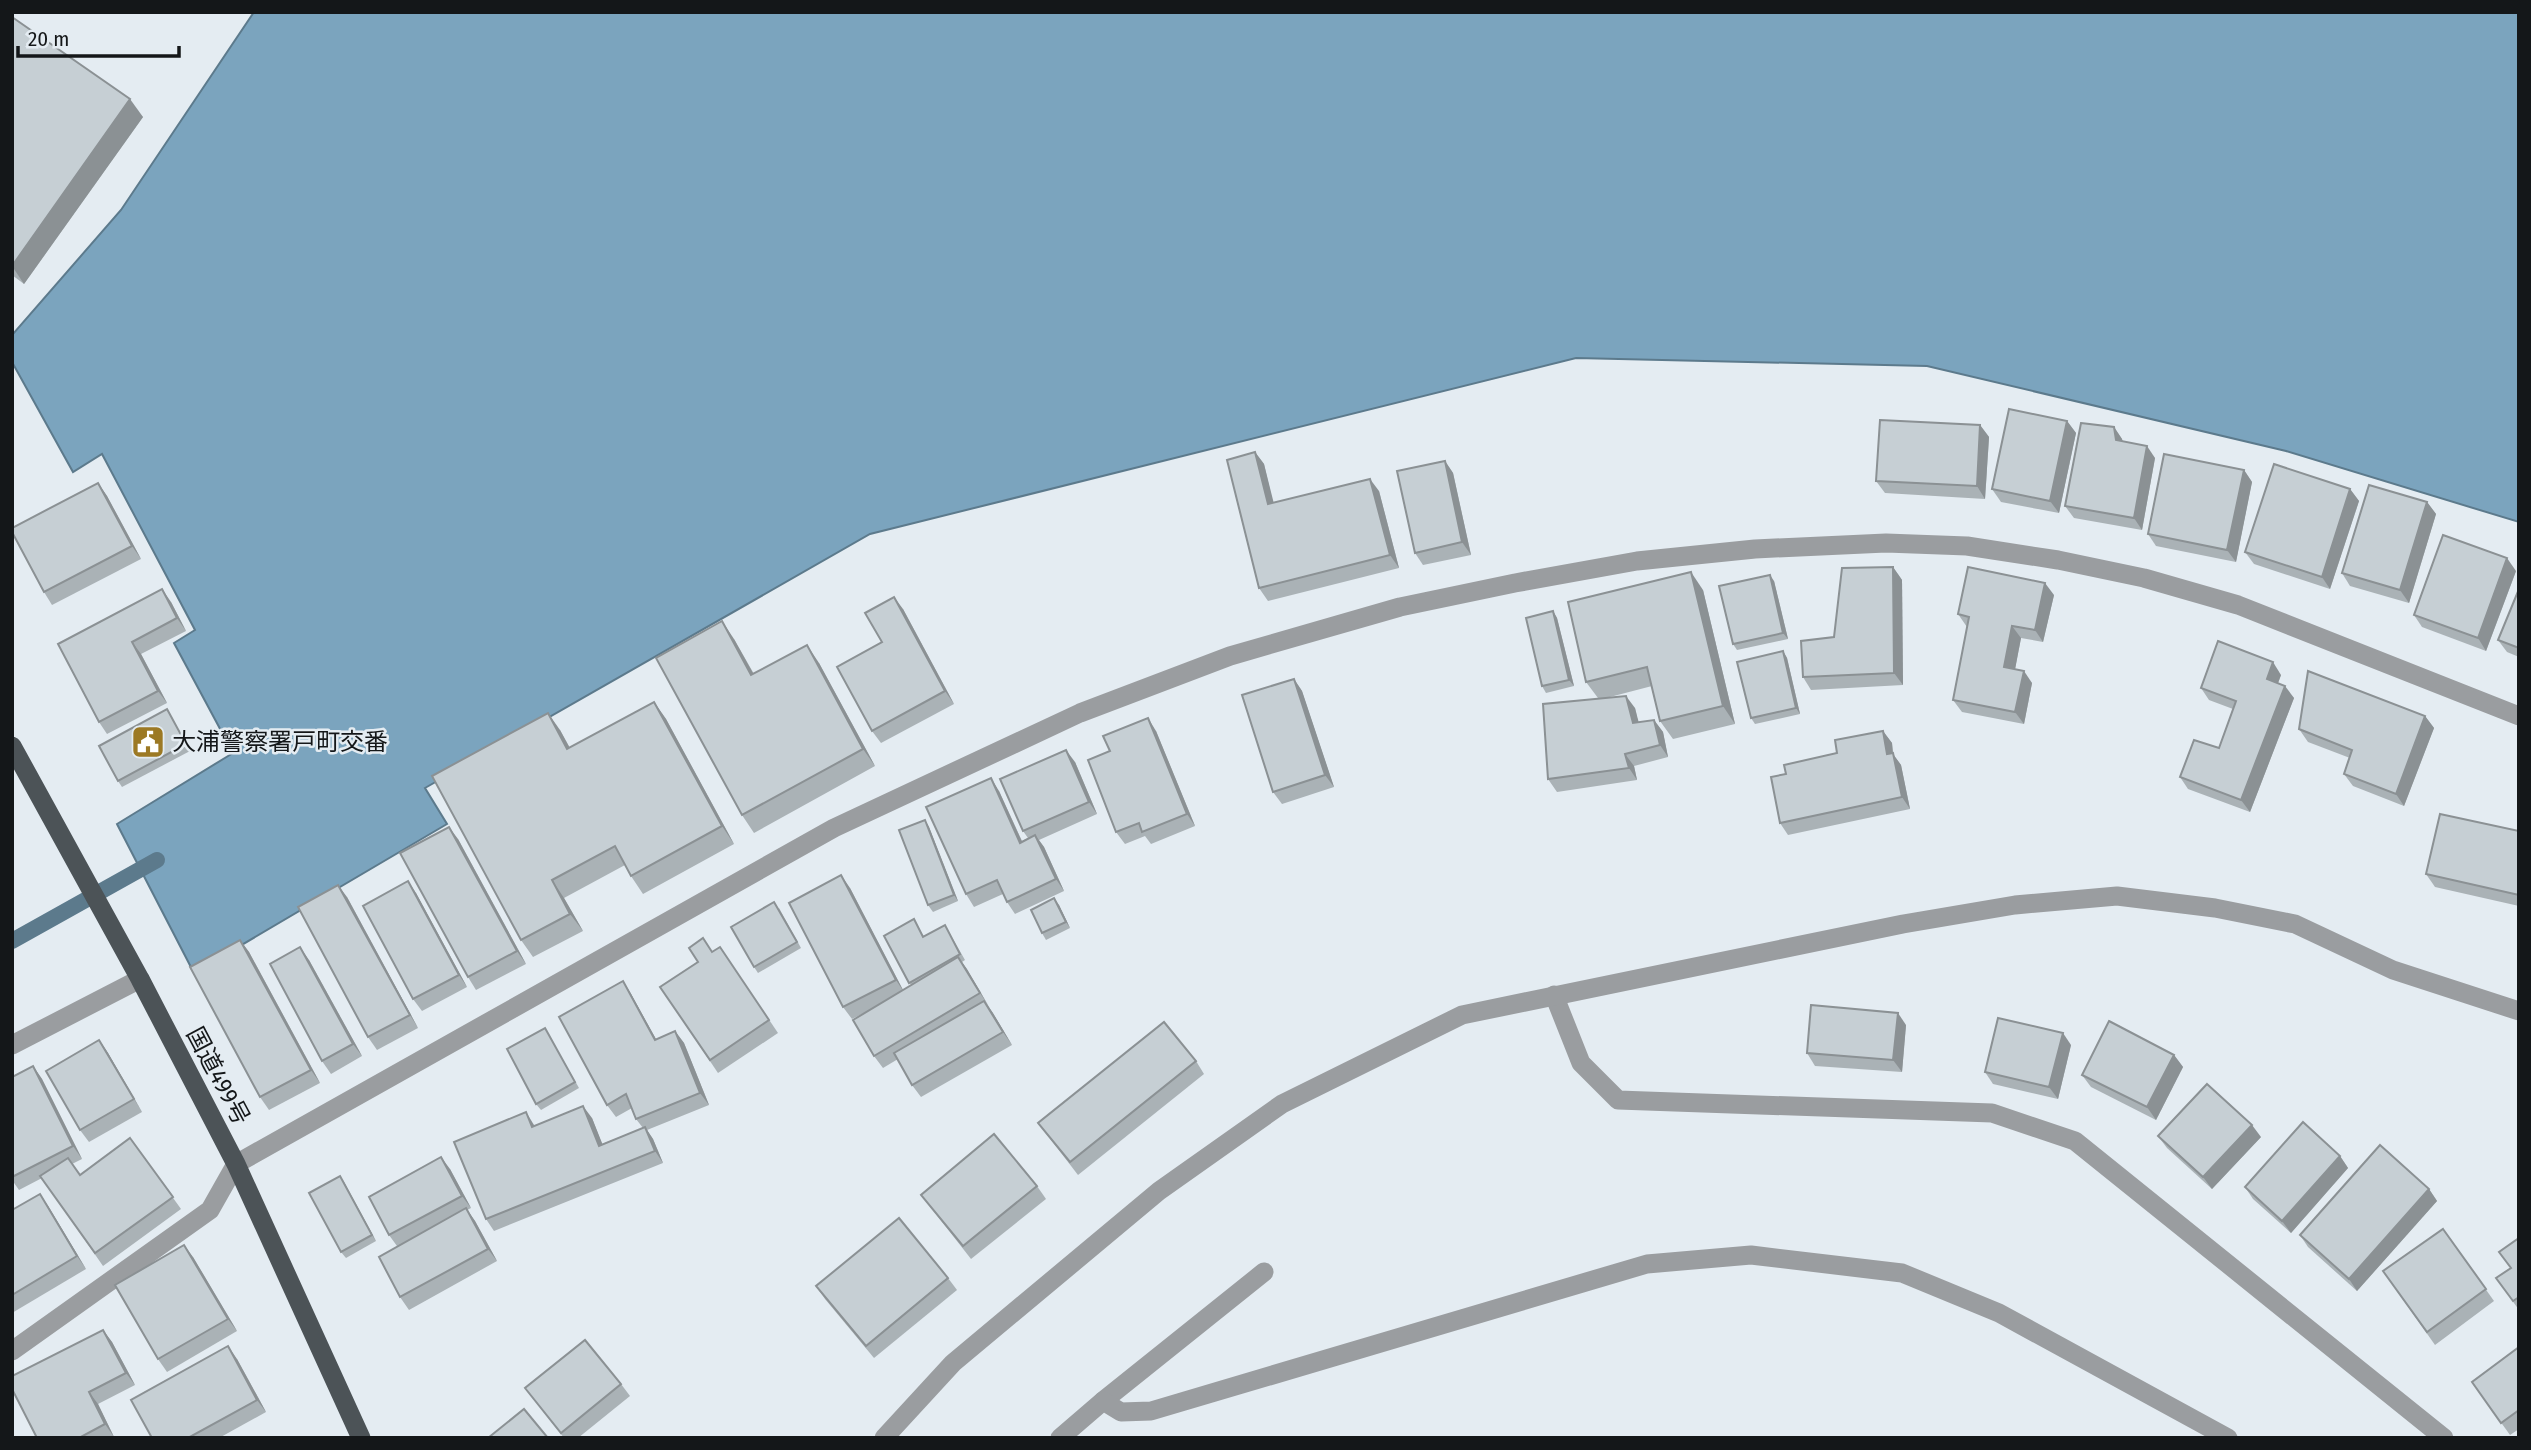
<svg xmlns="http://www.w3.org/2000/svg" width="2531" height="1450" viewBox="0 0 2531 1450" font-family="'Fira Sans Condensed','Noto Sans JP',sans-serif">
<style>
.water{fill:#7ba4be;stroke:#5c7a8c;stroke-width:2}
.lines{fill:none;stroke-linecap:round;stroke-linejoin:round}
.stream{stroke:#5c7a8c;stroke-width:16}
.minor{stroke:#9a9da0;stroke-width:19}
.trunk{stroke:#4c5357;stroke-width:19}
.wall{fill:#aab2b6}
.shaded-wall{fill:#8b9194}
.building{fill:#c6cfd4;stroke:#8b9194;stroke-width:2}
.labels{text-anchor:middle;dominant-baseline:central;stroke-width:5;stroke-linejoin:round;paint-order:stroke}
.poi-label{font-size:24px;fill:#141719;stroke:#e4ecf2;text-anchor:start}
.street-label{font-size:24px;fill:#141719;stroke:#e4ecf2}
</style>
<rect width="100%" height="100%" fill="#e4ecf2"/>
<!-- water -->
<path class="water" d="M254,12H2519V522L2286,451L1927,366L1576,358L870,534L425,788L447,824L194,973L117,824L233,753L174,643L195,630L102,454L73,472L12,362V335L121,210Z"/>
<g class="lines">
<!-- stream -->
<path class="stream" d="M12,941L157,860"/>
<!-- minor -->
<g class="minor">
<path d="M1554,995L1581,1063L1618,1100L1992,1113L2075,1141L2444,1438"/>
<path d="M12,1045L140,979"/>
<path d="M12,1351L210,1210L236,1164L834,828L1080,713L1230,656L1400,607L1515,583L1637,561L1755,549L1886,543L1967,546L2058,560L2144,578L2238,605L2519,716"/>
<path d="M1103,1401L1264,1272"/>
<path d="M884,1438L953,1363L1159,1191L1282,1104L1462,1015L1903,924L2015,905L2117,896L2215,908L2295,924L2393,970L2519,1011"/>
<path d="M1060,1438L1103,1401L1121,1412L1151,1411L1647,1264L1751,1255L1902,1273L1999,1313L2228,1438"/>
</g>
<!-- trunk -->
<path class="trunk" d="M12,746L140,979L236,1164L361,1438"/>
</g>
<!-- wall -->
<g class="wall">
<path d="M12,17L143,117L24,284L12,275Z"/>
<path d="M2067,421L2076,433L2059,513L2001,502L1992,489Z"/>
<path d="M1980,425L1989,437L1985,499L1885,493L1876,481Z"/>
<path d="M2114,427L2122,439L2123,442L2155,458L2142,530L2074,518L2065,506Z"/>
<path d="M1255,452L1264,464L1273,503L1379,491L1399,568L1268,601L1259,588Z"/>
<path d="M1445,461L1453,473L1471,555L1423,565L1415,553Z"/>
<path d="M2244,470L2252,482L2236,562L2156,546L2148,534Z"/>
<path d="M98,483L107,496L141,559L52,605L44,592Z"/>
<path d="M2350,489L2359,501L2330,589L2254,564L2245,552Z"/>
<path d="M2427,502L2436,514L2409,603L2350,586L2342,573Z"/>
<path d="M1893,567L1902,580L1903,685L1811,690L1803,677L1834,637Z"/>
<path d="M2516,571L2486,651L2422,627L2414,615Z"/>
<path d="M1774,581L1788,639L1737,650L1733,644Z"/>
<path d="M2519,589V657L2507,652L2498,640Z"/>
<path d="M1703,590L1735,724L1673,739L1660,721L1652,686L1606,698L1635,708L1638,722L1654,720L1663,732L1668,757L1634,766L1637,780L1557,792L1548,779L1598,698L1586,682Z"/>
<path d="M2054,595L2043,642L2021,638L2015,669L2032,683L2024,724L1962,712L1953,700L1967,627L1958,614Z"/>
<path d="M171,602L186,631L141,654L167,703L107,734L99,722L58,644Z"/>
<path d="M903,609L954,704L881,743L872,731Z"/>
<path d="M1553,611L1557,618L1574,686L1546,693L1542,686Z"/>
<path d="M734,639L754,674L819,663L875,766L754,833L742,815Z"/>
<path d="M1783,651L1787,658L1800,714L1755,724L1751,718Z"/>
<path d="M2281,675L2278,683L2294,698L2250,812L2188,789L2180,777L2219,748L2233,709L2209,700L2201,688Z"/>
<path d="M1294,679L1302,691L1334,787L1282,804L1273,792Z"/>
<path d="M654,702L666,719L734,844L643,894L631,876L625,865L564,898L583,931L533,957L521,940L560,730L570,748Z"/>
<path d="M167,709L190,751L122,787L118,781Z"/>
<path d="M2425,716L2434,728L2404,806L2353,786L2344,774L2350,758L2308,742L2299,729Z"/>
<path d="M1156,731L1195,826L1151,844L1145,836L1125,844L1116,832L1110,751Z"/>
<path d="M1883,731L1892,743L1893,754L1901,765L1910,809L1788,835L1780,823L1837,753Z"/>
<path d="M1075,762L1097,814L1039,840L1044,847L1064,891L1015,914L1007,902L1003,894L974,907L966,894L999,791L1022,841L1028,838L1023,831Z"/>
<path d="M925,820L929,827L958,901L933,912L928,905Z"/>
<path d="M2519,831V906L2435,887L2426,874Z"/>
<path d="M458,839L526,964L476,990L468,977Z"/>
<path d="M850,888L903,990L911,985L884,936L918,926L924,937L945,925L965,960L962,962L1012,1045L921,1097L912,1085L898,1059L883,1068L874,1056L866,1012L852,1019L843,1007Z"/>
<path d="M416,893L467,987L422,1011L413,999Z"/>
<path d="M347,897L418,1028L377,1050L368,1037Z"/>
<path d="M1059,905L1070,928L1046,940L1042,933Z"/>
<path d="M779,908L801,948L758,973L754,967Z"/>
<path d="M240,940L249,952L320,1083L269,1110L260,1097Z"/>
<path d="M720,947L778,1033L718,1073L660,987Z"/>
<path d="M309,960L362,1056L331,1074L322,1061Z"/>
<path d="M623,981L631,994L656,1039L675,1031L684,1043L709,1105L647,1130L653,1139L663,1163L494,1231L486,1219L535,1126L592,1118L602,1144L643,1128L636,1119L632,1108L616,1117L607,1105Z"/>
<path d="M1906,1025L1902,1072L1815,1066L1807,1053Z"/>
<path d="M545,1028L579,1088L541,1110L536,1104Z"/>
<path d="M99,1040L108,1053L142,1112L89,1142L80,1130Z"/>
<path d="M2071,1045L2058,1099L1993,1084L1985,1072Z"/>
<path d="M2174,1055L2183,1067L2156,1120L2091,1087L2082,1075Z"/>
<path d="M1196,1061L1204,1074L1078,1175L1038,1123Z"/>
<path d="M33,1066L42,1079L82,1159L72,1164L80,1175L130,1138L181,1209L103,1266L42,1178L19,1190L12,1180V1077Z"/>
<path d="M2158,1136L2261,1137L2212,1189L2167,1148Z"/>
<path d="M2340,1156L2348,1168L2291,1233L2253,1199L2245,1187Z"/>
<path d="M450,1169L471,1208L467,1210L475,1221L497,1261L409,1310L400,1297L397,1246L389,1235Z"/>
<path d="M340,1176L376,1241L346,1258L341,1252Z"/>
<path d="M1037,1186L1046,1199L971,1259L921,1195Z"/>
<path d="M2429,1189L2437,1201L2357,1291L2308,1247L2300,1235Z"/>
<path d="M48,1206L86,1269L12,1313V1210Z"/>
<path d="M2443,1229L2494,1301L2435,1345L2383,1271Z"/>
<path d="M2519,1238V1310L2496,1278L2510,1268Z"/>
<path d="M193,1257L237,1331L167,1372L158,1359Z"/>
<path d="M948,1278L957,1290L874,1358L825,1299L816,1286Z"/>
<path d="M103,1330L112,1342L135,1385L98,1404L114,1437L112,1438H37Z"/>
<path d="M2519,1347V1429L2510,1435L2472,1382Z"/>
<path d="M237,1359L266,1412L219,1438H152Z"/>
<path d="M621,1384L630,1396L578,1438H564L525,1388Z"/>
</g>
<!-- shaded-wall -->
<g class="shaded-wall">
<path d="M130,99L143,117L24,284L12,266Z"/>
<path d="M2067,421L2076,433L2059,513L2050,501Z"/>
<path d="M1980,425L1989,437L1985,499L1977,486Z"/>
<path d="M2114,427L2122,439L2125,453L2116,440Z"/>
<path d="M2147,446L2155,458L2142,530L2134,518Z"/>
<path d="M1255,452L1264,464L1277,516L1268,504Z"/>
<path d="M1445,461L1453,473L1471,555L1462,542Z"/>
<path d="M2244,470L2252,482L2236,562L2227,550Z"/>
<path d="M1370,479L1379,491L1399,568L1390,555Z"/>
<path d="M98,483L107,496L141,559L132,546Z"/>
<path d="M2350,489L2359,501L2330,589L2322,577Z"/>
<path d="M2427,502L2436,514L2409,603L2400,590Z"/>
<path d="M2507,558L2516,571L2486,651L2478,638Z"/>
<path d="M1893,567L1902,580L1903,685L1894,673Z"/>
<path d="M1691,572L1703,590L1735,724L1723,706Z"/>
<path d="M1770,575L1774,581L1788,639L1783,633Z"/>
<path d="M2045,583L2054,595L2043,642L2035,630Z"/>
<path d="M162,589L171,602L186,631L177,618Z"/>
<path d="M894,597L903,609L954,704L945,691Z"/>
<path d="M1553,611L1557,618L1574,686L1569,680Z"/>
<path d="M722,621L734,639L764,693L751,675Z"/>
<path d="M2012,626L2021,638L2013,680L2004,667Z"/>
<path d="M132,642L141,654L167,703L158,691Z"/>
<path d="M807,645L819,663L875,766L863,749Z"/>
<path d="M1783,651L1787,658L1800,714L1796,708Z"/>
<path d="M2273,662L2281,675L2275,691L2267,679Z"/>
<path d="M2024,671L2032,683L2024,724L2015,712Z"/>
<path d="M1294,679L1302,691L1334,787L1325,775Z"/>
<path d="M2285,686L2294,698L2250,812L2241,800Z"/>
<path d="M1626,696L1635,708L1642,735L1633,723Z"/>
<path d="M654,702L666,719L734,844L722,826Z"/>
<path d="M548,713L560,730L580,767L567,749Z"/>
<path d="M2425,716L2434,728L2404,806L2396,794Z"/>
<path d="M1148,718L1156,731L1195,826L1187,814Z"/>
<path d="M1654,720L1663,732L1668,757L1660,745Z"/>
<path d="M1883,731L1892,743L1893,754L1901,765L1910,809L1902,797L1887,754Z"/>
<path d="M1066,750L1075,762L1097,814L1089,802Z"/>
<path d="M1625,754L1634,766L1637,780L1629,768Z"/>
<path d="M991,778L999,791L1028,855L1020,843Z"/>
<path d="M925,820L929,827L958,901L954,895Z"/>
<path d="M449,827L458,839L526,964L517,951Z"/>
<path d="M1035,835L1044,847L1064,891L1056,879Z"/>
<path d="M841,875L850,888L904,992L896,980Z"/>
<path d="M552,880L564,898L583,931L570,914Z"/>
<path d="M408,881L416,893L467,987L459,975Z"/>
<path d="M338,885L347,897L418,1028L410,1015Z"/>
<path d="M1054,898L1059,905L1070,928L1066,922Z"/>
<path d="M240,940L249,952L320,1083L311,1070Z"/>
<path d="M300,947L309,960L362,1056L353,1044Z"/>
<path d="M958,957L967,969L988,1005L980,993Z"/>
<path d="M623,981L631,994L663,1052L655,1040Z"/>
<path d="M984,1001L993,1013L1012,1045L1003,1032Z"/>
<path d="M1898,1013L1906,1025L1902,1072L1893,1060Z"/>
<path d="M675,1031L684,1043L709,1105L700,1093Z"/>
<path d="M2063,1033L2071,1045L2058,1099L2049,1087Z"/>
<path d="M99,1040L108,1053L142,1112L134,1099Z"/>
<path d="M2174,1055L2183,1067L2156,1120L2147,1107Z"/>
<path d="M33,1066L42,1079L82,1159L73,1146Z"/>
<path d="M583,1106L592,1118L608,1158L599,1146Z"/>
<path d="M526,1112L534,1125L540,1139L532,1127Z"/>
<path d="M2252,1125L2261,1137L2212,1189L2203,1177Z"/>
<path d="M645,1127L653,1139L663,1163L655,1151Z"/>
<path d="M2340,1156L2348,1168L2291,1233L2282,1221Z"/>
<path d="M441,1157L450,1169L471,1208L462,1196Z"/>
<path d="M340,1176L344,1182L376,1241L372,1235Z"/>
<path d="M2429,1189L2437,1201L2357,1291L2349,1279Z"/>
<path d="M40,1194L48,1206L86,1269L77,1256Z"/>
<path d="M466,1208L475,1221L497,1261L488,1249Z"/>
<path d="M184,1245L193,1257L237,1331L228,1319Z"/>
<path d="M103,1330L112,1342L135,1385L126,1373Z"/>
<path d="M228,1346L237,1359L266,1412L257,1400Z"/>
<path d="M89,1392L98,1404L114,1437L105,1424Z"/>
</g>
<!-- building -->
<g class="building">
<path d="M12,17L130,99L12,266Z"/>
<path d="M2009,409L2067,421L2050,501L1992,489Z"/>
<path d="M1880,420L1980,425L1977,486L1876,481Z"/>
<path d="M2081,423L2114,427L2116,440L2147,446L2134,518L2065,506Z"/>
<path d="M1255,452L1268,504L1370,479L1390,555L1259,588L1227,460Z"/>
<path d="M2164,454L2244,470L2227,550L2148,534Z"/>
<path d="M1445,461L1462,542L1415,553L1397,471Z"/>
<path d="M2274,464L2350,489L2322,577L2245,552Z"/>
<path d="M98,483L132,546L44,592L12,532V528Z"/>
<path d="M2369,485L2427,502L2400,590L2342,573Z"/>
<path d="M2443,535L2507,558L2478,638L2414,615Z"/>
<path d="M1893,567L1894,673L1803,677L1801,641L1834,637L1842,568Z"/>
<path d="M1968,567L2045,583L2035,630L2012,626L2004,667L2024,671L2015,712L1953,700L1969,617L1958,614Z"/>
<path d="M1691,572L1723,706L1660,721L1647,667L1586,682L1568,602Z"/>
<path d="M1770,575L1783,633L1733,644L1719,586Z"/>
<path d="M162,589L177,618L132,642L158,691L99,722L58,644Z"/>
<path d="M2519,589V648L2498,640Z"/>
<path d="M894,597L945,691L872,731L837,667L882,642L865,613Z"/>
<path d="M1553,611L1569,680L1542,686L1526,618Z"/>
<path d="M722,621L751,675L807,645L863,749L742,815L656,658Z"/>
<path d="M2218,641L2273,662L2267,679L2285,686L2241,800L2180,777L2194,740L2219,748L2236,701L2201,688Z"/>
<path d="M1783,651L1796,708L1751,718L1737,662Z"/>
<path d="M2308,671L2425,716L2396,794L2344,774L2352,750L2299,729Z"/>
<path d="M1294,679L1325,775L1273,792L1242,695Z"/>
<path d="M1626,696L1633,723L1654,720L1660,745L1625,754L1629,768L1548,779L1543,704Z"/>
<path d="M654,702L722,826L631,876L615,846L552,880L570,914L521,940L432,776L548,713L567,749Z"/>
<path d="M167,709L186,744L118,781L99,746Z"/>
<path d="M1148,718L1187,814L1142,832L1139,823L1116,832L1088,760L1110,751L1103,736Z"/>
<path d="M1883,731L1887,754L1893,753L1902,797L1780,823L1771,777L1786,774L1784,765L1837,753L1835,740Z"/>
<path d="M1066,750L1089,802L1023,831L1000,779Z"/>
<path d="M991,778L1020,843L1035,835L1056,879L1007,902L997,880L966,894L926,807Z"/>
<path d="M2440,814L2519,831V895L2426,874Z"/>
<path d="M925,820L954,895L928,905L899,830Z"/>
<path d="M449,827L517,951L468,977L400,853Z"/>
<path d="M841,875L896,980L843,1007L789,903Z"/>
<path d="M408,881L459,975L413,999L363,906Z"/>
<path d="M338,885L410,1015L368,1037L298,907Z"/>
<path d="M1054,898L1066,922L1042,933L1031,910Z"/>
<path d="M774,902L797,942L754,967L731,927Z"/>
<path d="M914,919L923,937L945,925L960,954L909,983L884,936Z"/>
<path d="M703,938L712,952L720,947L769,1020L710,1060L660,987L698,962L689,948Z"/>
<path d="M240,940L311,1070L260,1097L190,967Z"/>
<path d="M300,947L353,1044L322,1061L270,964Z"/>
<path d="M958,957L980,993L874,1056L853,1020Z"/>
<path d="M623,981L655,1040L675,1031L700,1093L636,1119L626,1094L607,1105L559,1017Z"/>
<path d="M984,1001L1003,1032L912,1085L894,1053Z"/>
<path d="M1811,1005L1898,1013L1893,1060L1807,1053Z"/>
<path d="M1998,1018L2063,1033L2049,1087L1985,1072Z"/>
<path d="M2109,1021L2174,1055L2147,1107L2082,1075Z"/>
<path d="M1164,1022L1196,1061L1070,1162L1038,1123Z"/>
<path d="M545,1028L575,1082L536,1104L507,1049Z"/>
<path d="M99,1040L134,1099L80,1130L46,1071Z"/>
<path d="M33,1066L73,1146L12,1177V1077Z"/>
<path d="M2207,1084L2252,1125L2203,1177L2158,1136Z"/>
<path d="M583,1106L599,1146L645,1127L655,1151L486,1219L454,1142L526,1112L532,1127Z"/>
<path d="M2303,1122L2340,1156L2282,1221L2245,1187Z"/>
<path d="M994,1134L1037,1186L963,1246L921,1195Z"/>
<path d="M130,1138L173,1197L95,1253L40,1176L68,1158L80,1175Z"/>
<path d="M2380,1145L2429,1189L2349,1279L2300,1235Z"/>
<path d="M441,1157L462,1196L389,1235L369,1197Z"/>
<path d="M340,1176L372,1235L341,1252L309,1193Z"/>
<path d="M40,1194L77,1256L12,1295V1210Z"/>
<path d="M466,1208L488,1249L400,1297L379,1257Z"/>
<path d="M899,1218L948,1278L866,1346L816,1286Z"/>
<path d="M2443,1229L2486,1289L2427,1332L2383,1271Z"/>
<path d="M2519,1238V1297L2513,1301L2496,1278L2511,1268L2499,1252Z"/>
<path d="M184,1245L228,1319L158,1359L115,1285Z"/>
<path d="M103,1330L126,1373L89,1392L105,1424L79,1438H37L12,1389V1376Z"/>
<path d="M585,1340L621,1384L561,1433L525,1388Z"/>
<path d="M228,1346L257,1400L188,1438H152L131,1400Z"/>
<path d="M2519,1347V1410L2501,1423L2472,1382Z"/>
<path d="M524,1409L548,1438H488Z"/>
</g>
<!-- icons -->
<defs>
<symbol id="civic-square" viewBox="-11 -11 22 22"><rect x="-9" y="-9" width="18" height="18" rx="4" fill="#9c7924" stroke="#e4ecf2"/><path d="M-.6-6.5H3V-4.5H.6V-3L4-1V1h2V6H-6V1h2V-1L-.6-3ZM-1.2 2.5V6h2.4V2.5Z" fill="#fff"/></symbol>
</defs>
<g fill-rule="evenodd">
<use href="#civic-square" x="129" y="723" width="38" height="38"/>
</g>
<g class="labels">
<!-- poi labels -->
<g class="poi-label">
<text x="172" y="742">大浦警察署戸町交番</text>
</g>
<!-- street labels -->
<g class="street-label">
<text transform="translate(218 1076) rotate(62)">国道499号</text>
</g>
</g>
<!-- border -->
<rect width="2531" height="1450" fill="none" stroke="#141719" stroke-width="28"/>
<!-- scale -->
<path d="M18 46v10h161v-10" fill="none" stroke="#141719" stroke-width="3.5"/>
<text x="28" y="46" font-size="21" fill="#141719" stroke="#e4ecf2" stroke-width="5" paint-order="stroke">20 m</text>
</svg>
